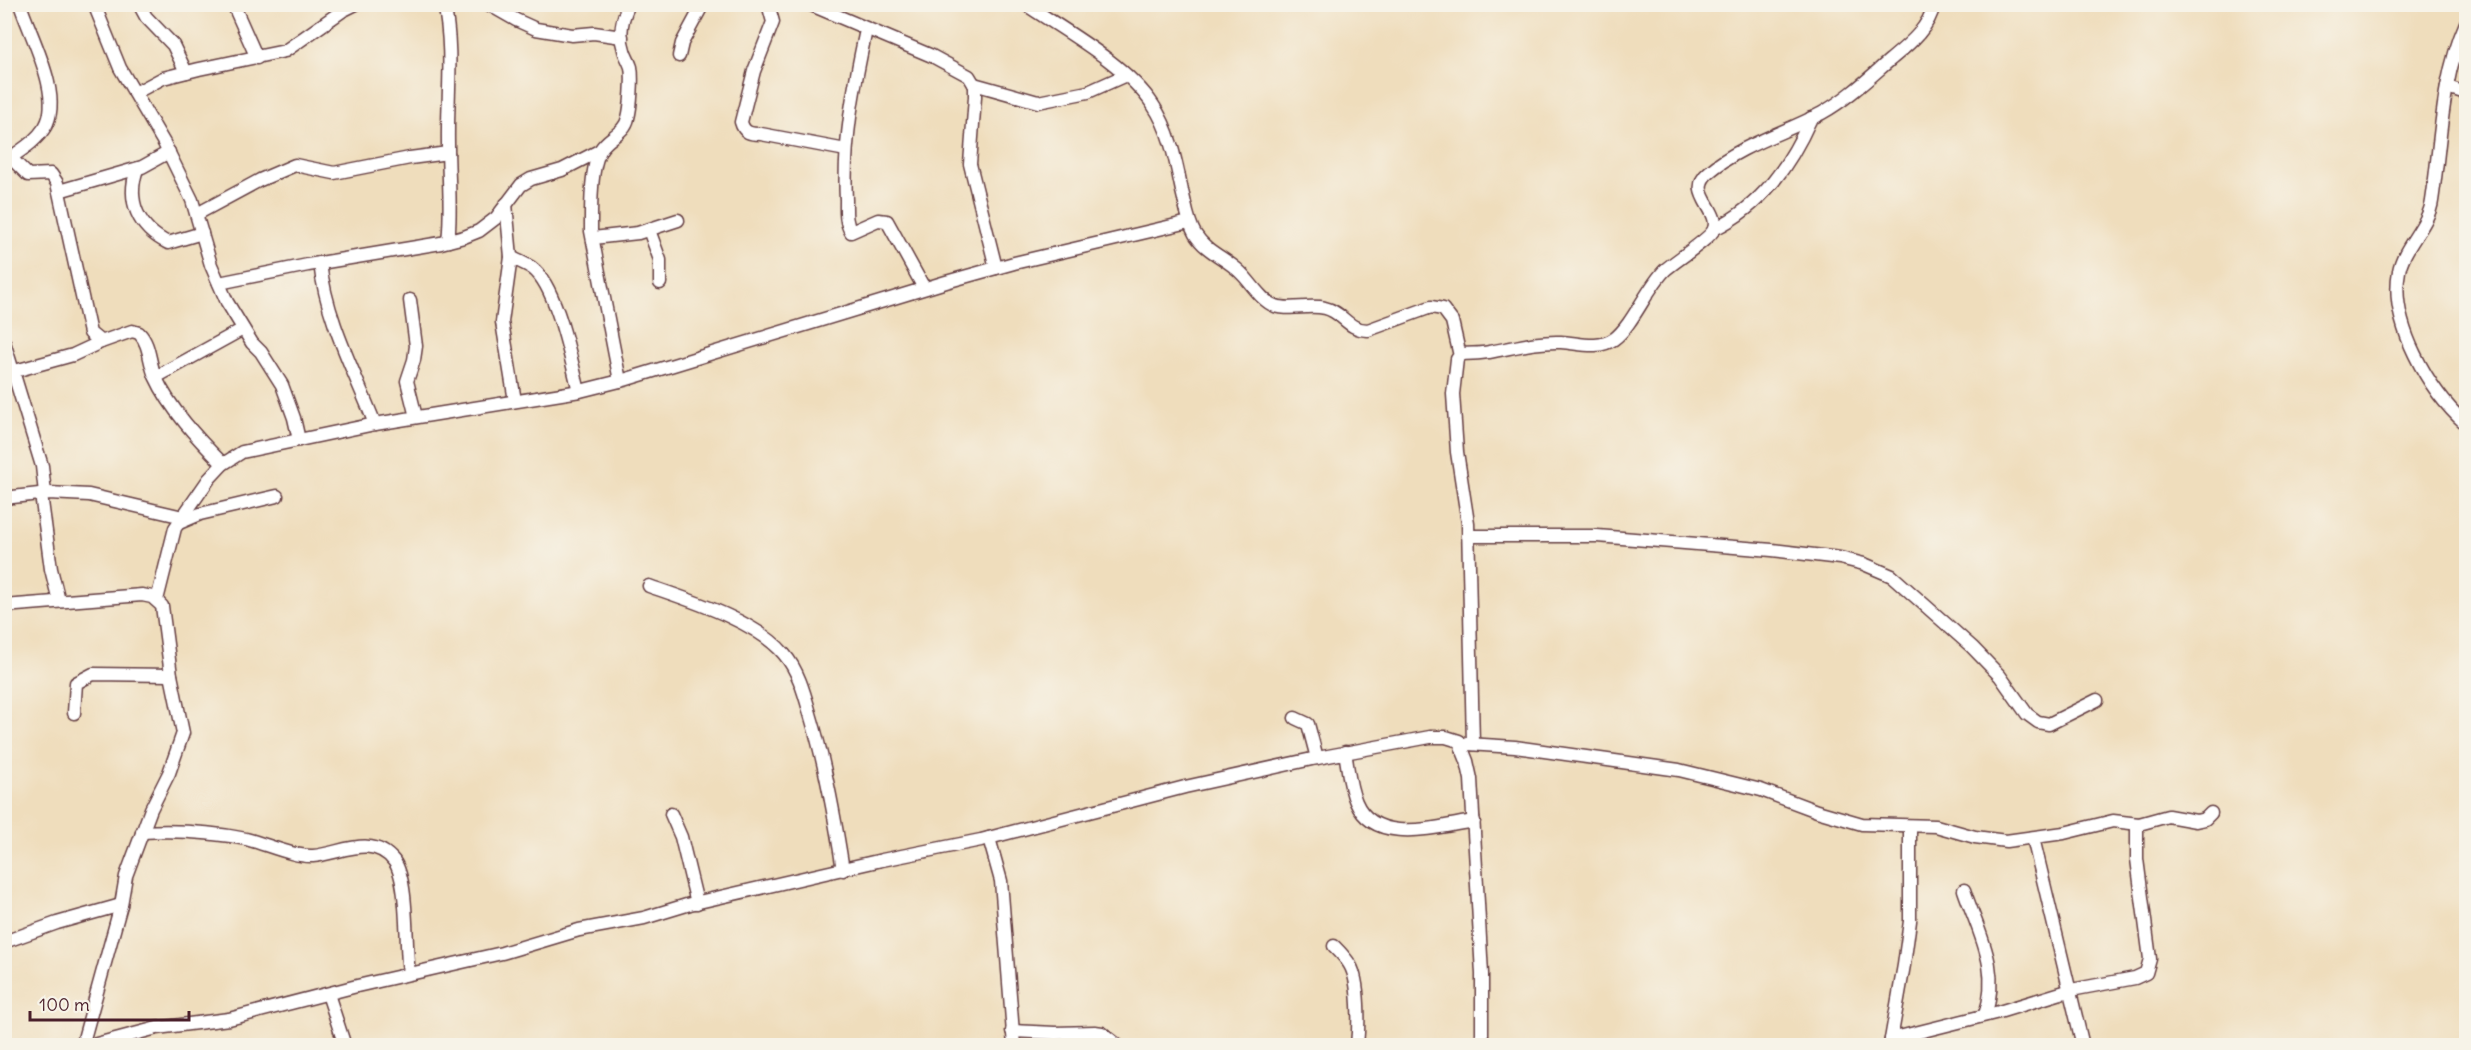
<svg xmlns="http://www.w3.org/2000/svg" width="2471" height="1050" viewBox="0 0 2471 1050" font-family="Delius,sans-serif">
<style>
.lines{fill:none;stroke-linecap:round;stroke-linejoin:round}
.street-casing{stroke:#633c41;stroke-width:15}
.street{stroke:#fff;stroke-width:12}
</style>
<rect width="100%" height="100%" fill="#f7f3e8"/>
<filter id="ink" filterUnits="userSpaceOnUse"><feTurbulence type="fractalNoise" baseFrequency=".0167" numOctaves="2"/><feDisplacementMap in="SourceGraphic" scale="12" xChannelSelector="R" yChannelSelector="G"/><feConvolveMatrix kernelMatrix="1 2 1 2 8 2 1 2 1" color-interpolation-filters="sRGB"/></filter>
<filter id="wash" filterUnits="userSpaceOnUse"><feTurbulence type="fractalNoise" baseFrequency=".008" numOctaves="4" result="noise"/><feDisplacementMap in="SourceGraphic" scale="24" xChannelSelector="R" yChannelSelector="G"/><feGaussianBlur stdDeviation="1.35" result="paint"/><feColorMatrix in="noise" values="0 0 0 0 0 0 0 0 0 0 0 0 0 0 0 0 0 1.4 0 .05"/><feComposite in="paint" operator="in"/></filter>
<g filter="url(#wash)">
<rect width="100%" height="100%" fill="#efddbc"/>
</g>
<g filter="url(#ink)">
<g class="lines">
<defs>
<g id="street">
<path d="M94,4L120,68L164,143L192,200L211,265L227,302L252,343L261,352L282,385L294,418L299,440"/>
<path d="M139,4L146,17L173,45L186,72"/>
<path d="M233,4L257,58"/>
<path d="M444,4C454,51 447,97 448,144C448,176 452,210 448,241"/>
<path d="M488,4L516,20L536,29L572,35L594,33L622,37"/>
<path d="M768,4L773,22L754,71L741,122C744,133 750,134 761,134L846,150"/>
<path d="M809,4L932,56L969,76L975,86V97L970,164L996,268"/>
<path d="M1025,4C1065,31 1127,65 1153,105C1170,130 1176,162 1182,191C1186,206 1187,220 1195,234C1206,252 1226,258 1240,272C1251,282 1261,301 1275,306C1291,311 1309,304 1325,308C1343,312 1347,330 1368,330L1431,307L1443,309L1452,321L1460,356"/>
<path d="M2466,23C2441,79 2441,142 2432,201C2429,225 2403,247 2399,271C2389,323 2429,391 2466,424"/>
<path d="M866,30C854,86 843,142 846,200C846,211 845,222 851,232L878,220L887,221L924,288"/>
<path d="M679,56L682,43L703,4"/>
<path d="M974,84L1038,102L1088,92L1126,75"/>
<path d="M2447,87L2466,93"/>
<path d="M135,93L163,78L199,69L285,51L342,11L356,4"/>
<path d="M4,151L28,175L51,174L57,183L90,333L101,342L132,331L139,333C150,344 149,362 155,376C170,409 198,439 223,464"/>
<path d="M10,158C23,149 36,141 45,127C64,96 30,36 20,4"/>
<path d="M137,169C126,201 138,228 168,243L202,233"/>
<path d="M59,191L142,167L169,152"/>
<path d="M506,204L511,257L502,322L515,401"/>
<path d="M197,214L260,180L295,165L334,173L410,158L448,153"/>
<path d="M1714,229C1762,206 1790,165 1811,118"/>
<path d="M649,230L660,260V283"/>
<path d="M593,238L638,233L678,220"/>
<path d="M511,257C518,261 526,264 532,268C557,286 571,361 579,391"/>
<path d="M320,263C326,319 355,373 375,424"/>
<path d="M219,283L308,265L441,243L464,237L479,231L496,218L521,185L531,179L562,170L599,151"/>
<path d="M410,300L416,346L414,360L407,381L416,417"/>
<path d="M4,342L42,466L45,493"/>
<path d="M4,374L73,355L101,342"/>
<path d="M156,377L243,329"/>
<path d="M620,381L591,231C591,210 590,167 601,149C608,137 625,133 628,118C631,107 633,78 631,67C629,61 625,55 624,50C619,35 622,18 629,4"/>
<path d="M41,494L51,569L59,601"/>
<path d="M4,498L48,493L89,495L183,517"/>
<path d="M179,523L200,514L277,496"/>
<path d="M1468,536H1597L1772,550L1840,558L1864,564L1892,576L1972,647L2000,676L2027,714L2038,722L2049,724L2097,700"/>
<path d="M649,586C689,600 757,621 784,654C799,671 805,696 811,717C826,767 835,818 843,870"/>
<path d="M157,600L175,528L209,479L223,464L242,452L375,424L580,391L624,380L946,282L1014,263L1189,222"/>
<path d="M4,606L142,595L152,597L162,606L171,675L183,733L169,773L151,809L126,876L121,905L82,1046"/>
<path d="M74,713L76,683L93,674L171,675"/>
<path d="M1295,718L1308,724L1317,758"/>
<path d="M1468,744L1515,747L1679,770L1761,790L1817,811L1862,824L1936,826L1975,837L2006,841L2064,833L2113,821L2139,824L2168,816L2196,821L2205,819L2211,813"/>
<path d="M1473,744L1468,523L1457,452L1453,394L1457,359L1462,354C1471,353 1480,354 1489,352C1513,348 1536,341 1561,342C1579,343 1598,350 1614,339C1632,326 1647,288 1665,270C1675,261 1711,238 1714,229C1721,210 1685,192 1709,172C1742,144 1785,133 1822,113C1847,99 1868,79 1890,60C1908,45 1929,29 1934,4"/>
<path d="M1345,752C1348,768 1349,787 1356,802C1375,847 1439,826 1474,821"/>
<path d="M671,814L681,837L697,903"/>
<path d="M142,832C178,830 211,832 246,839C266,844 294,857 313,856C340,854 372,833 394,861C409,881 405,946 409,973"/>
<path d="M989,838L1001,881L1014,1046"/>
<path d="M2033,838L2083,1046"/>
<path d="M1964,890C1979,934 2001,969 1985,1015"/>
<path d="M4,942L57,923L121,905"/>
<path d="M1334,946C1340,952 1346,958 1350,965C1360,982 1359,1026 1357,1046"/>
<path d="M328,994L345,1046"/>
<path d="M1012,1031L1055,1033L1095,1032L1102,1033L1116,1044"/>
<path d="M1891,1039L1999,1012L2071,990L2135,978L2146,973L2150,959L2137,859V824"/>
<path d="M1890,1045L1904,965L1910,921V826"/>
<path d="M89,1046L157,1028L229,1019L357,986L502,953L579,930L644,918L690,904L882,860L981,840L1185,787L1312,759L1430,737H1446L1459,741L1467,761L1471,779L1482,974V1046"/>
</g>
</defs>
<!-- street casing -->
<use href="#street" class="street-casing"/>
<!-- street -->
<use href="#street" class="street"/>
</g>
</g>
<!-- margin -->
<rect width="2471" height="1050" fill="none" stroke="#f7f3e8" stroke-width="24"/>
<!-- scale -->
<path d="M30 1011v9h159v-9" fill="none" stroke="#4a1f2b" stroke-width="3"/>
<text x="39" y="1011" font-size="18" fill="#4a1f2b" stroke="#f7f3e8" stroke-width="4.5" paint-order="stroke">100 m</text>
</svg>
